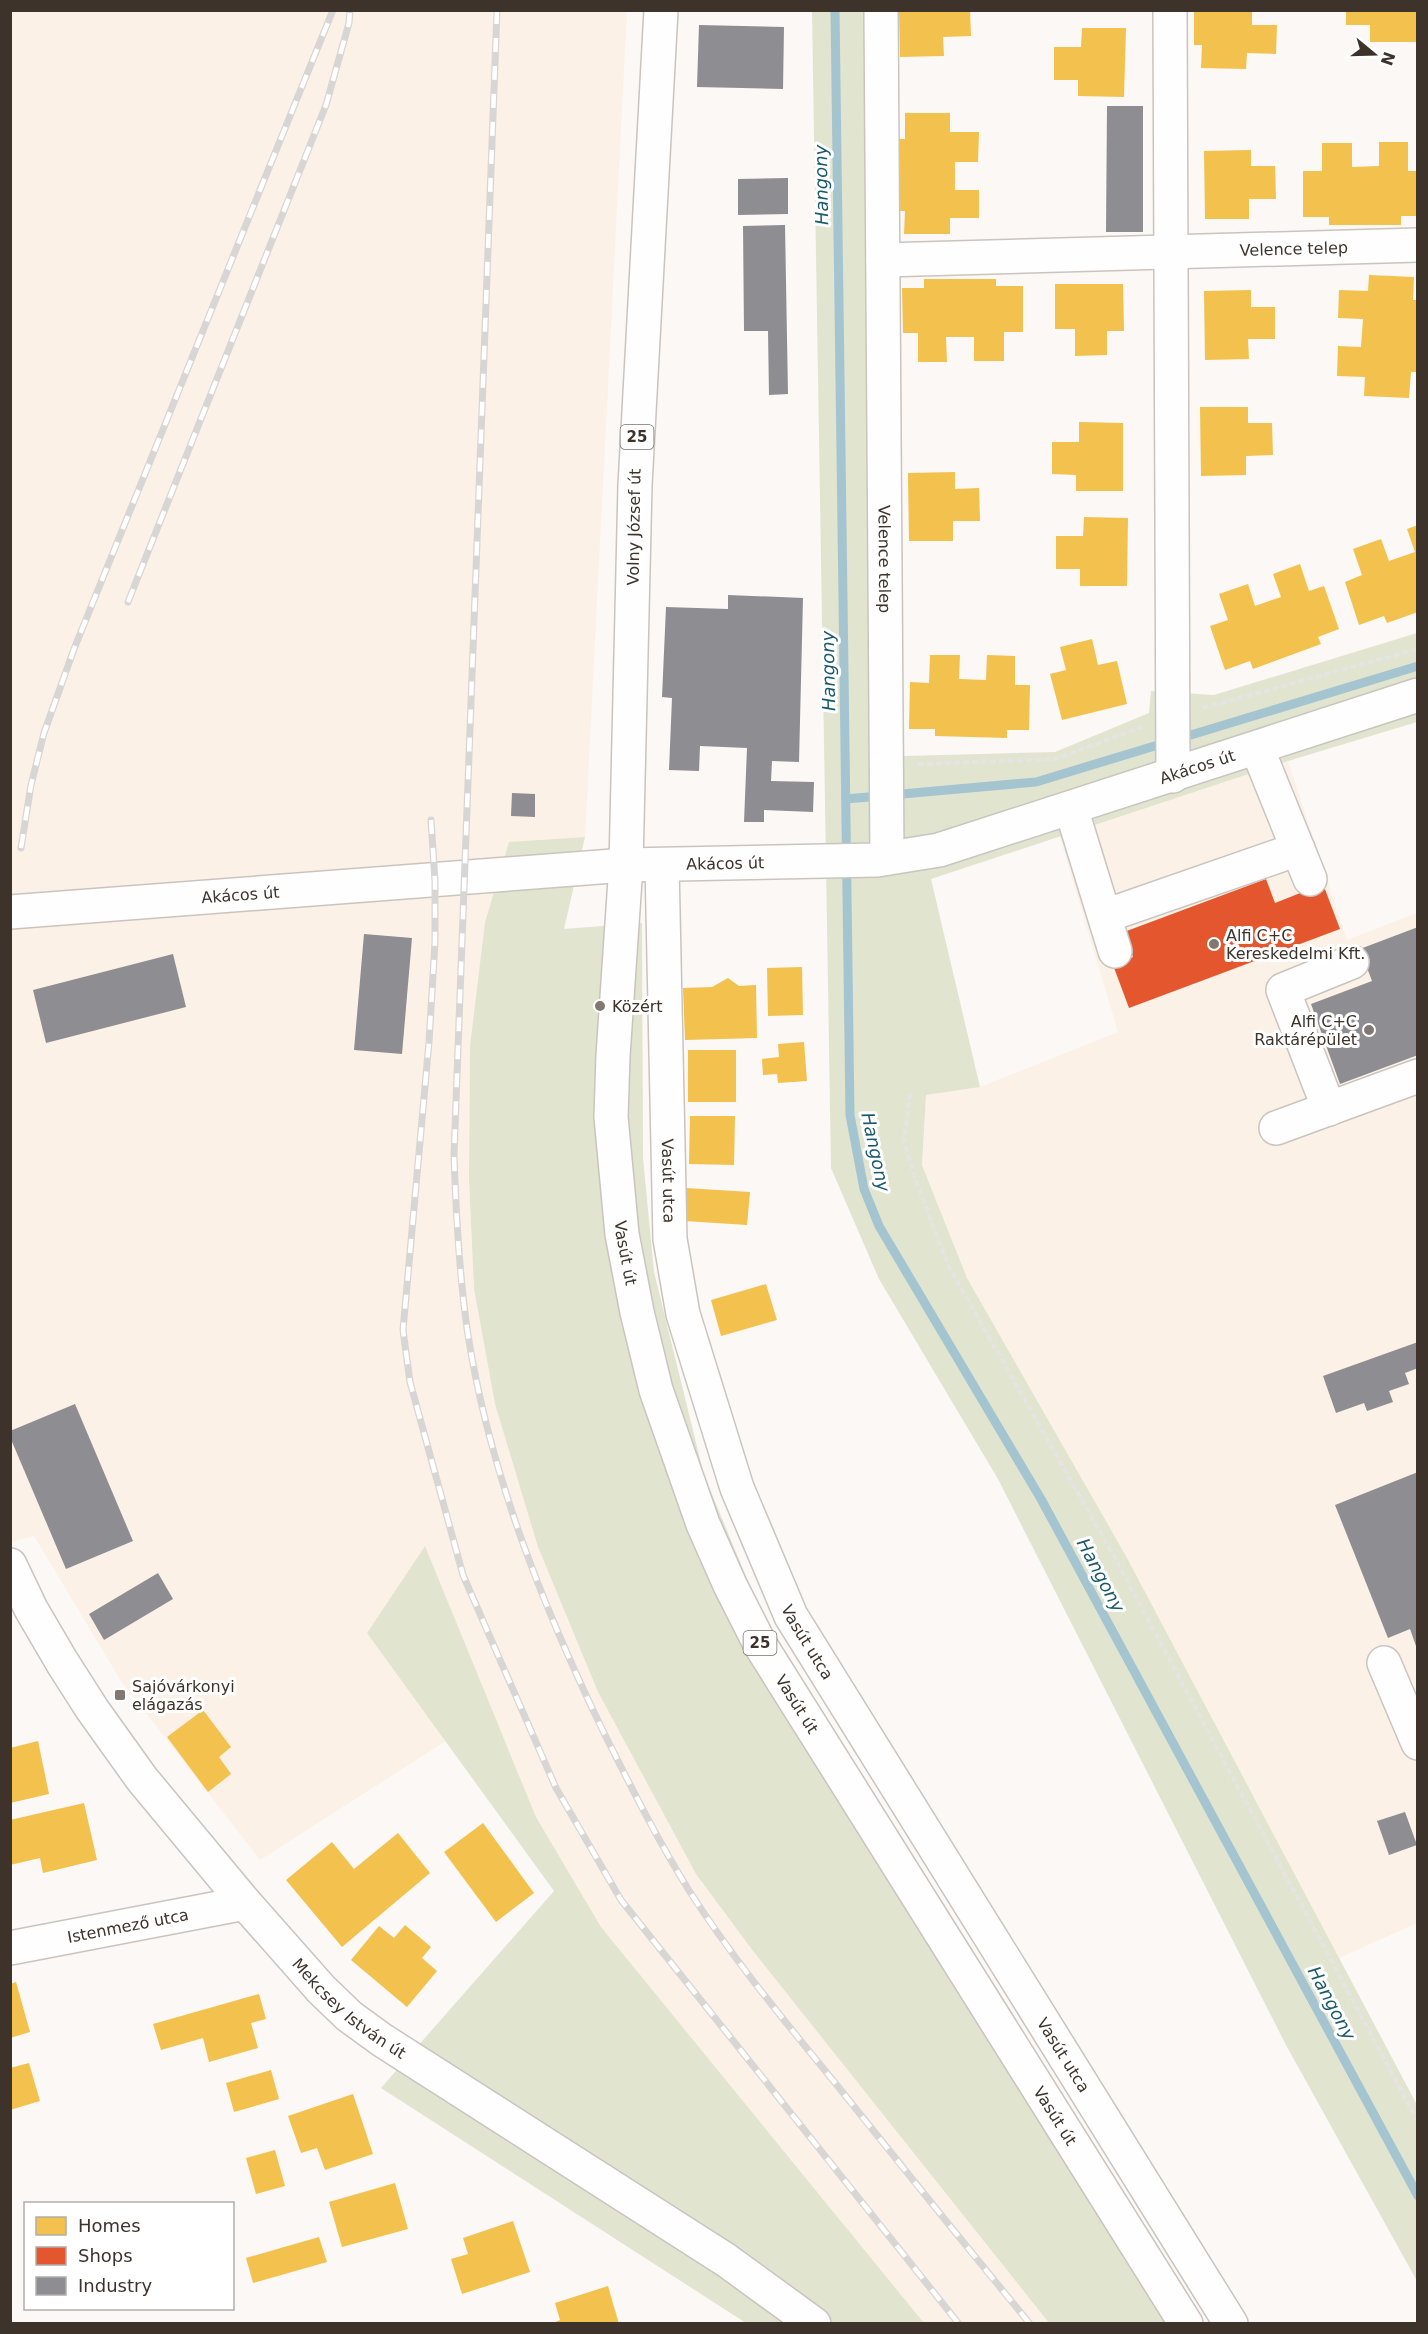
<svg xmlns="http://www.w3.org/2000/svg" width="1428" height="2334" viewBox="0 0 1428 2334" font-family="'DejaVu Sans',sans-serif">
<style>
.built{fill:#fcf1e6}
.green{fill:#e1e4cf}
.homes{fill:#f2c14e}
.shops{fill:#e4572e}
.industry{fill:#8d8d92}
.lines{fill:none;stroke-linecap:round;stroke-linejoin:round}
.stream{stroke:#a4c4d0;stroke-width:9}
.minor-casing{stroke:#cac4bf;stroke-width:36}
.major-casing{stroke:#cac4bf;stroke-width:36}
.path{stroke:#e5e4e3;stroke-width:4;stroke-dasharray:6 3;stroke-linecap:butt}
.minor{stroke:#fefefe;stroke-width:33}
.major{stroke:#fefefe;stroke-width:33}
.rail-casing{stroke:#d7d6d5;stroke-width:7}
.rail{stroke:#fff;stroke-width:4.5;stroke-dasharray:14;stroke-linecap:butt}
.poi-dot{fill:#807871;stroke:#fff;stroke-width:2}
.labels{text-anchor:middle;dominant-baseline:central;stroke-width:6;stroke-linejoin:round;paint-order:stroke}
.shield{fill:#fff;stroke:#77706a;stroke-width:1.5}
.shield-label{font-size:15px;font-weight:bold;fill:#3d332a}
.street-label{font-size:16px;fill:#3d332a;stroke:#fff}
.poi-label{font-size:16px;fill:#3d332a;stroke:#fff;text-anchor:start}
.water-label{font-size:18px;font-style:italic;fill:#1a596c;stroke:#fff}
</style>
<rect width="100%" height="100%" fill="#fbf8f5"/>
<!-- built -->
<g class="built">
<path d="M10,11H627L585,837L509,842L485,922L470,1046L469,1179L474,1289L495,1404L538,1547L598,1692L696,1874L753,1951L1049,2323H924L601,1927L536,1817L425,1547L368,1633L446,1741L260,1860L121,1681L34,1536L11,1542Z"/>
<path d="M1288,761L1347,940L1417,913V1923L1339,1958L1126,1556L967,1278L922,1165L926,1094L980,1087L1118,1032L1059,835Z"/>
</g>
<!-- green -->
<g class="green">
<path d="M812,11H894L904,756L1055,752L1149,713L1151,691L1214,695L1417,633V722L1288,761L931,879L980,1087L926,1095L922,1165L967,1278L1126,1556L1417,2105V2281L1286,2045L998,1479L879,1279L831,1168Z"/>
<path d="M585,837L564,929L642,923L643,1158L654,1272L704,1475L760,1610L1201,2323H1049L753,1951L696,1874L598,1692L538,1547L495,1404L474,1289L469,1179L470,1046L485,922L509,842Z"/>
<path d="M425,1546L536,1817L601,1927L924,2323H746L381,2088L554,1891L367,1633Z"/>
</g>
<!-- homes -->
<g class="homes">
<path d="M899,10H970L971,36L943,37L944,56L900,57Z"/>
<path d="M1194,10H1252V25H1277L1276,54L1247,53L1246,69L1201,68L1202,45H1194Z"/>
<path d="M1346,10H1417L1416,42H1370V25H1346Z"/>
<path d="M1082,28H1126L1124,97L1078,96V80H1054V47H1081Z"/>
<path d="M905,113H950V132H979L978,162H955V190H979V218H950V234H904L905,211H896L897,139H905Z"/>
<path d="M1379,142H1408V171H1418V216H1401V225H1329V217H1303V171H1322V143H1352V167L1379,166Z"/>
<path d="M1251,150V166H1275L1276,199H1249V219H1205L1204,151Z"/>
<path d="M1369,275L1414,277L1413,300H1418V372H1411L1409,398L1364,396L1365,377L1337,376L1338,346L1361,347L1363,319L1338,318L1339,290L1368,291Z"/>
<path d="M924,279H996V286H1023V332H1004V361H974V337H946L947,362H918V333H903L902,288H924Z"/>
<path d="M1055,284H1123L1124,331H1107V355L1075,356V329H1055Z"/>
<path d="M1251,290V307H1275V339H1248L1249,359L1205,360L1204,291Z"/>
<path d="M1200,407H1248V423H1272L1273,455L1246,456V475L1201,476Z"/>
<path d="M1079,422L1123,423V491H1076V475L1052,474V442H1079Z"/>
<path d="M955,472V489L979,488L980,521H953V541H909L908,473Z"/>
<path d="M1084,517L1128,518L1127,586H1080V569H1056V536H1083Z"/>
<path d="M1418,525V612L1387,623L1384,616L1359,625L1345,582L1362,575L1353,549L1381,539L1389,561L1415,552L1407,529Z"/>
<path d="M1300,564L1309,591L1324,586L1339,629L1318,637L1321,644L1253,669L1250,661L1225,670L1210,626L1228,620L1219,594L1248,584L1255,606L1281,597L1273,574Z"/>
<path d="M1092,639L1098,665L1117,661L1127,704L1062,720L1050,674L1066,670L1060,647Z"/>
<path d="M930,655H960L959,679L986,680L987,655L1015,656V685H1030L1029,730H1007V738L935,736V729H909L910,682L929,683Z"/>
<path d="M802,967L803,1015L768,1016L767,968Z"/>
<path d="M728,978L739,986L756,985L757,1038L685,1040L683,988L712,987Z"/>
<path d="M804,1042L807,1081L778,1083L777,1074L763,1075L762,1059L779,1057L778,1044Z"/>
<rect x="688" y="1050" width="48" height="52"/>
<path d="M690,1116H735L734,1165L689,1164Z"/>
<path d="M686,1188L750,1192L747,1225L685,1221Z"/>
<path d="M766,1284L777,1320L721,1336L711,1300Z"/>
<path d="M203,1710L231,1747L219,1757L231,1774L208,1792L167,1737Z"/>
<path d="M38,1741L49,1794L10,1803V1748Z"/>
<path d="M84,1803L97,1860L43,1873L40,1858L10,1865V1820Z"/>
<path d="M483,1823L534,1893L496,1922L444,1852Z"/>
<path d="M398,1833L430,1873L342,1947L286,1880L332,1842L354,1869Z"/>
<path d="M405,1925L431,1947L422,1958L437,1971L407,2007L351,1960L379,1926L394,1938Z"/>
<path d="M16,1982L30,2032L10,2038V1984Z"/>
<path d="M259,1994L266,2019L251,2023L258,2048L209,2062L203,2038L161,2050L153,2024Z"/>
<path d="M29,2063L40,2101L10,2110V2068Z"/>
<path d="M271,2070L279,2099L234,2112L226,2083Z"/>
<path d="M353,2094L373,2154L325,2170L317,2148L301,2153L288,2116Z"/>
<path d="M275,2150L285,2186L256,2194L246,2158Z"/>
<path d="M395,2183L408,2229L342,2247L329,2202Z"/>
<path d="M513,2221L530,2272L462,2294L451,2259L468,2254L463,2238Z"/>
<path d="M319,2237L327,2262L253,2283L246,2258Z"/>
<path d="M608,2286L619,2324H551L560,2320L555,2303Z"/>
</g>
<!-- shops -->
<path class="shops" d="M1266,879L1275,903L1323,884L1340,929L1129,1008L1113,965L1133,957L1124,932Z"/>
<!-- industry -->
<g class="industry">
<path d="M699,25L784,27L783,89L697,87Z"/>
<path d="M1107,106H1143V232H1106Z"/>
<path d="M788,178V214L738,215V179Z"/>
<path d="M785,225L788,394L769,395L768,331H744L743,226Z"/>
<path d="M728,595L803,598L799,762L772,761L771,781L814,782L813,812L764,810V822H744L747,748L700,746L699,771L669,770L672,698L662,697L666,607L728,609Z"/>
<path d="M512,793L535,794V817L511,816Z"/>
<path d="M1418,927V1055L1340,1084L1311,1004L1372,981L1360,949Z"/>
<path d="M364,934L412,938L402,1054L354,1050Z"/>
<path d="M173,954L186,1007L46,1043L33,990Z"/>
<path d="M1418,1342V1368L1405,1373L1409,1384L1389,1391L1393,1402L1367,1411L1364,1403L1336,1413L1323,1376Z"/>
<path d="M75,1404L133,1541L66,1569L10,1437V1431Z"/>
<path d="M1418,1472V1649H1417L1410,1629L1388,1638L1335,1505Z"/>
<path d="M158,1573L173,1599L104,1640L89,1614Z"/>
<path d="M1405,1812L1417,1845L1389,1855L1377,1821Z"/>
</g>
<g class="lines">
<!-- stream -->
<g class="stream">
<path d="M835,10L850,1115L864,1189L879,1226L1041,1499L1418,2196"/>
<path d="M846,799L1036,782L1418,666"/>
</g>
<defs>
<g id="minor">
<path id="s1" d="M881,10L887,858"/>
<path d="M1170,10L1173,776"/>
<path id="s2" d="M883,260L1418,245"/>
<path d="M1257,748L1310,879"/>
<path d="M1071,808L1115,951"/>
<path id="s3" d="M662,865L670,1239L683,1314L737,1488L791,1616L1231,2324"/>
<path id="s4" d="M10,912L626,865L877,860L939,850L1418,695"/>
<path d="M1105,916L1298,849"/>
<path d="M1329,1109L1283,990L1352,962"/>
<path d="M1276,1128L1418,1076"/>
<path id="s5" d="M10,1565L31,1609L62,1662L92,1709L142,1779L245,1903L321,1989L349,2016L382,2040L726,2260L814,2324"/>
<path d="M1384,1663L1418,1743"/>
<path id="s6" d="M10,1948L245,1903"/>
</g>
<g id="major">
<path id="s7" d="M661,10L635,485L626,865L613,1056L611,1117L622,1234L637,1312L656,1390L703,1524L730,1585L761,1646L1186,2324"/>
</g>
</defs>
<!-- minor casing -->
<use href="#minor" class="minor-casing"/>
<!-- major casing -->
<use href="#major" class="major-casing"/>
<!-- path -->
<g class="path">
<path d="M1203,708L1418,649"/>
<path d="M918,764L1055,759L1142,727"/>
<path d="M910,1093L904,1142L916,1181L948,1265L1116,1560L1418,2122"/>
</g>
<!-- minor -->
<use href="#minor" class="minor"/>
<!-- major -->
<use href="#major" class="major"/>
<defs>
<g id="rail">
<path d="M497,10L454,1155C456,1215 459,1275 468,1335C490,1474 543,1607 604,1733C631,1787 658,1841 690,1892C735,1962 788,2025 840,2089C903,2168 966,2246 1030,2324"/>
<path d="M128,602L326,105L349,23L350,10"/>
<path d="M431,820L435,881V942L429,1042L403,1330L410,1382L463,1575L556,1788L621,1900L959,2324"/>
<path d="M21,848L31,785L44,733L74,649L333,10"/>
</g>
</defs>
<!-- rail casing -->
<use href="#rail" class="rail-casing"/>
<!-- rail -->
<use href="#rail" class="rail"/>
</g>
<!-- markers -->
<g class="poi-dot">
<circle cx="1214" cy="944" r="6"/>
<circle cx="600" cy="1006" r="6"/>
<circle cx="1369" cy="1030" r="6"/>
<rect x="114" y="1689" width="12" height="12" rx="3"/>
</g>
<g class="labels">
<!-- shield labels -->
<g class="shield">
<rect x="620.5" y="425" width="33" height="24" rx="4.5"/>
<rect x="743.5" y="1631" width="33" height="24" rx="4.5"/>
</g>
<g class="shield-label">
<text x="637" y="437">25</text>
<text x="760" y="1643">25</text>
</g>
<!-- street labels -->
<g class="street-label">
<text stroke="none"><textPath href="#s2" startOffset="411">Velence telep</textPath></text>
<text transform="translate(634 527) rotate(-89)">Volny József út</text>
<text stroke="none"><textPath href="#s1" startOffset="549">Velence telep</textPath></text>
<text stroke="none"><textPath href="#s4" startOffset="1203">Akácos út</textPath></text>
<text stroke="none"><textPath href="#s4" startOffset="717">Akácos út</textPath></text>
<text stroke="none"><textPath href="#s4" startOffset="231">Akácos út</textPath></text>
<text stroke="none"><textPath href="#s3" startOffset="316">Vasút utca</textPath></text>
<text stroke="none"><textPath href="#s7" startOffset="1245">Vasút út</textPath></text>
<text stroke="none"><textPath href="#s3" startOffset="802">Vasút utca</textPath></text>
<text stroke="none"><textPath href="#s7" startOffset="1731">Vasút út</textPath></text>
<text stroke="none"><textPath href="#s6" startOffset="120">Istenmező utca</textPath></text>
<text stroke="none"><textPath href="#s5" startOffset="562">Mekcsey István út</textPath></text>
<text stroke="none"><textPath href="#s3" startOffset="1288">Vasút utca</textPath></text>
<text stroke="none"><textPath href="#s7" startOffset="2217">Vasút út</textPath></text>
</g>
<!-- poi labels -->
<g class="poi-label">
<text x="1226" y="935">Alfi C+C<tspan x="1226" dy="18">Kereskedelmi Kft.</tspan></text>
<text x="612" y="1006">Közért</text>
<text x="1357" y="1021" text-anchor="end">Alfi C+C<tspan x="1357" dy="18">Raktárépület</tspan></text>
<text x="132" y="1686">Sajóvárkonyi<tspan x="132" dy="18">elágazás</tspan></text>
</g>
<!-- water labels -->
<g class="water-label">
<text transform="translate(821 185) rotate(-91)">Hangony</text>
<text transform="translate(828 671) rotate(-91)">Hangony</text>
<text transform="translate(876 1152) rotate(78)">Hangony</text>
<text transform="translate(1101 1575) rotate(62)">Hangony</text>
<text transform="translate(1332 2003) rotate(62)">Hangony</text>
</g>
</g>
<!-- border -->
<rect width="1428" height="2334" fill="none" stroke="#3d332a" stroke-width="24"/>
<!-- legend -->
<rect x="24" y="2202" width="210" height="108" fill="#ffffff" stroke="#b1adaa" stroke-width="1.5"/>
<rect x="36" y="2217" width="30" height="18" fill="#f2c14e" stroke="#b1adaa" stroke-width="1.5"/>
<text x="78" y="2232" font-size="18" fill="#3d332a">Homes</text>
<rect x="36" y="2247" width="30" height="18" fill="#e4572e" stroke="#b1adaa" stroke-width="1.5"/>
<text x="78" y="2262" font-size="18" fill="#3d332a">Shops</text>
<rect x="36" y="2277" width="30" height="18" fill="#8d8d92" stroke="#b1adaa" stroke-width="1.5"/>
<text x="78" y="2292" font-size="18" fill="#3d332a">Industry</text>
<!-- north arrow -->
<g transform="translate(1374 54) rotate(109)" stroke="#ffffff" stroke-width="4.5" paint-order="stroke">
<path d="M0-4.5L10 22L0 15L-10 22Z" fill="#3d332a"/>
<text y="-9" font-size="16" font-weight="bold" text-anchor="middle" fill="#3d332a">N</text>
</g>
</svg>
